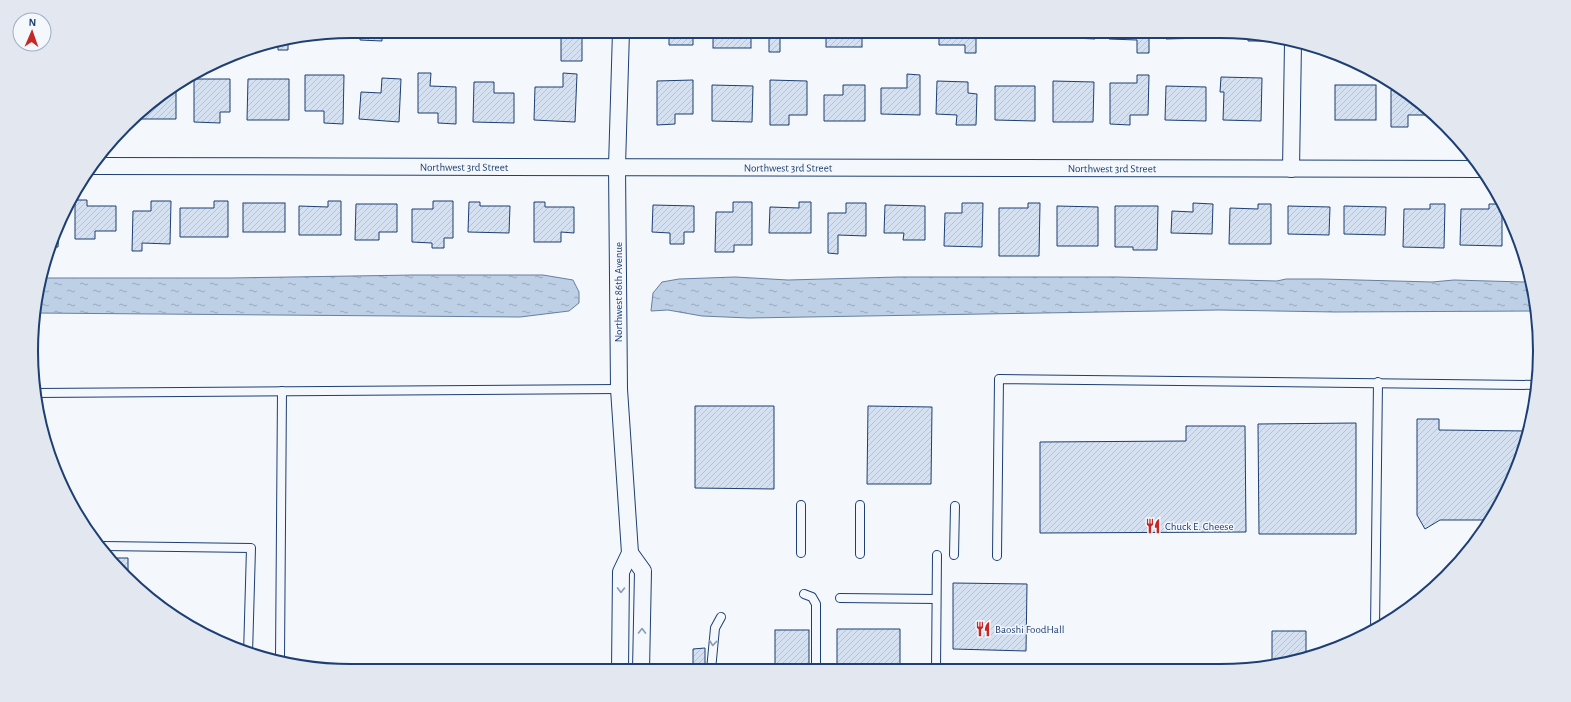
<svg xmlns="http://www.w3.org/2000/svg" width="1571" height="702" viewBox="0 0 1571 702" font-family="'Alegreya Sans',sans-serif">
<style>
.water{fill:url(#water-ripples);stroke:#687fa3}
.building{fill:url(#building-hatch);stroke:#1d3f73}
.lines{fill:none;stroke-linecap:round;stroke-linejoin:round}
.service-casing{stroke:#1d3f73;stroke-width:10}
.minor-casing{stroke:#1d3f73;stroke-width:18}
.service{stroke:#f4f7fb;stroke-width:8}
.minor{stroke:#f4f7fb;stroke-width:16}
.oneway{stroke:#889bb7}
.labels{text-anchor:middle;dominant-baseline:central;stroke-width:3;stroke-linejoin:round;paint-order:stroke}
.street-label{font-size:11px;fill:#1d3f73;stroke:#f4f7fb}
.poi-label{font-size:11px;fill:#1d3f73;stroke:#f4f7fb;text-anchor:start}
.rim{fill:none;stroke:#1d3f73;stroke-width:2}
</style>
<defs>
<pattern id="water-ripples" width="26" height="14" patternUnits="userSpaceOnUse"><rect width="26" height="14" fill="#bed0e5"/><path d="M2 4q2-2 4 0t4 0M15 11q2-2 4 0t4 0" fill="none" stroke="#9aaabe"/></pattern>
<pattern id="building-hatch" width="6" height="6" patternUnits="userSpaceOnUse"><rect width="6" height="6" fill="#d5e0f0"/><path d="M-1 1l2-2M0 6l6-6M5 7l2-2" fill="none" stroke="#b6c1d1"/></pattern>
</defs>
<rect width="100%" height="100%" fill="#f4f7fb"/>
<!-- water -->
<g class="water">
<path d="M414,275H543L573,280L579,292V303L569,311L520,317L35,313L37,289L41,278H230Z"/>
<path d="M735,277L788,280L899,277H1117L1277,281L1286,279H1322L1432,282L1454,280L1523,282L1531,279L1536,311L1335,312L1219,310L749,318L702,316L668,310L651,311L653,293L662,282L679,279Z"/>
</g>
<!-- building -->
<g class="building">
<path d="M360,31H382V41L360,40Z"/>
<path d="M417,31H456V37L417,35Z"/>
<path d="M535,31L582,32V61H561V36H535Z"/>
<path d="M656,31H693V45H669V38L656,37Z"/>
<rect x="713" y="31" width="38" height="17"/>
<path d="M769,31H808V34H780V52H769Z"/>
<rect x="826" y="31" width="36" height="16"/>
<rect x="882" y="31" width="38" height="4"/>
<path d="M929,31H976V53H965V45H939V32Z"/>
<rect x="990" y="31" width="41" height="1"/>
<path d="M1052,31H1095V39L1052,37Z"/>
<path d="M1109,31H1149V53H1137V40L1109,39Z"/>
<path d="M1167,31H1205V38L1166,39Z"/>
<path d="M1221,31L1262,38V41H1248V36H1220Z"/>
<path d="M288,41V50H278V43Z"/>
<path d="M418,73H431L430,86L456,87V124L438,123V113H418Z"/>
<path d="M563,73L577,74L575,122L534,120L535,87H563Z"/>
<path d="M907,74L920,75V115L881,114V88H907Z"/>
<path d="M305,75H344L343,124L324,123V111H305Z"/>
<path d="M1137,75H1149L1148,115H1130V125L1110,124V83H1137Z"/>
<path d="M1221,77L1262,78L1261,121L1223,120L1224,92H1220Z"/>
<path d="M382,78L401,79L399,122L359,119L361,92L381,93Z"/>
<path d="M194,79H230V112H220V123L194,122Z"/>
<path d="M248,79H289V120H247Z"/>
<path d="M693,80V114H675V124L657,125V81Z"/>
<path d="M770,80L807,81V115H789V125H770Z"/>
<path d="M937,81L968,82V93L977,94L976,125H956L957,115L936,114Z"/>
<path d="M1053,81L1094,82L1093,122H1053Z"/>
<path d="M474,82H494V93H514V123L473,122Z"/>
<path d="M712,85L753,86L752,122L712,121Z"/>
<path d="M843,85H865V121H824V95H843Z"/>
<rect x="1335" y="85" width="41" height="35"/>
<path d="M995,86H1035V121L995,120Z"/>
<path d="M1166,86L1206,87V121L1165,120Z"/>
<path d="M1391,90H1402L1429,109V115H1408V127H1391Z"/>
<path d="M166,92H176V119H136V115L140,110Z"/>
<path d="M75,200H87V206H116V231H95V239H75Z"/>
<path d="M151,201H171L170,244L142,243V251H132L133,211H151Z"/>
<path d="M214,201H228V237H180V208H214Z"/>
<path d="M328,201H341V235H299V206L328,207Z"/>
<path d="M433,201H453V238H444V248H432V243L412,242V209H433Z"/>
<path d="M469,202H480V206H510L509,233L468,232Z"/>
<path d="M534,202H545V207H574V233L561,232V242H534Z"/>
<path d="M733,202H752V245H734V252H715L716,212H733Z"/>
<path d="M799,202H811V233H769L770,207L799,208Z"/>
<rect x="243" y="203" width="42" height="29"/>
<path d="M846,203H866V236L838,235V254L828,253V213H846Z"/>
<path d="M962,203H983L982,247L944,246L945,213H962Z"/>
<path d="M1028,203H1040L1039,256H999V208H1028Z"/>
<path d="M1193,203L1213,204L1212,234L1171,233L1172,211L1193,212Z"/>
<path d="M356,204H397V232H379V240H355Z"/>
<path d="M1258,204H1271V244H1229L1230,208L1258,209Z"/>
<path d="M1430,204H1445L1444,248L1403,247L1404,209H1430Z"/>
<path d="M1489,204H1502V246L1460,245L1461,209H1489Z"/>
<path d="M653,205L694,206V232H684V244H670V233L652,232Z"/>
<path d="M885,205L925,206V240H903L904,233H884Z"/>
<path d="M1057,206L1098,207V246H1057Z"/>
<path d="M1115,206H1158L1157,250H1133V247H1115Z"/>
<path d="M1288,206L1330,207L1329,235L1288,234Z"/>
<path d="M1344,206L1386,207L1385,235L1344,234Z"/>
<path d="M59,232L58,247H53Z"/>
<path d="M695,406H774V489L695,488Z"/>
<path d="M868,406L932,407L931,484H867Z"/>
<path d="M1417,419H1439V430L1528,431L1523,454L1490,520H1440L1425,529L1417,515Z"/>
<path d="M1356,423V534H1259L1258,424Z"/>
<path d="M1186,426H1245L1246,532L1040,533V442L1186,441Z"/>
<path d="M112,558H128V577Z"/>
<path d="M953,583L1027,584L1026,651L953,649Z"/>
<path d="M837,629H900V669L837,670Z"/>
<rect x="775" y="630" width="34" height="40"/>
<path d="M1272,631H1306V655L1272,665Z"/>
<path d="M705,648V670H693V649Z"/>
</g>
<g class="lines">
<defs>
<g id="service">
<path d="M35,393L619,389"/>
<path d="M801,505V553"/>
<path d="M860,505V554"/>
<path d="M103,546L251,548L248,654"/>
<path d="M954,555L955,506"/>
<path d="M997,556L999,379L1537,385"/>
<path d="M804,594L812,597L816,604V670"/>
<path d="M840,598L935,599"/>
<path d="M1375,629L1378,382"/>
<path d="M280,659L282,391"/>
<path d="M936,669L937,555"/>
<path d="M711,670L715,628L721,617"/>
</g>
<g id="minor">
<path id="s1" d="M94,166L1482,169"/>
<path d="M1291,169L1293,43"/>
<path d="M630,553L643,571L641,670"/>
<path d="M620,670L621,572L630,553L619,389L617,166L621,31"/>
</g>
</defs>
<!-- service casing -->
<use href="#service" class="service-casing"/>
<!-- minor casing -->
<use href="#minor" class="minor-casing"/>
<!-- service -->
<use href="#service" class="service"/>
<!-- minor -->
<use href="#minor" class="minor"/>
</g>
<!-- one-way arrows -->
<defs><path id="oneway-chevron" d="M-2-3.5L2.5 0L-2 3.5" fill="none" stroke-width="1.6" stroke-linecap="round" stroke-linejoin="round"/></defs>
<g class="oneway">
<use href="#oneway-chevron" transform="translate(621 590) rotate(91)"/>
<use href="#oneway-chevron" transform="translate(642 631) rotate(-89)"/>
<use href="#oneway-chevron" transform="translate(713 643) rotate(96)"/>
</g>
<!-- icons -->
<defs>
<symbol id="restaurant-bare" viewBox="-9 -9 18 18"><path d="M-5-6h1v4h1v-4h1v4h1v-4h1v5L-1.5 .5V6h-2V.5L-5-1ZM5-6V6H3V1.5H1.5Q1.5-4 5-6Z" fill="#c62828" stroke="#f4f7fb" stroke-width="2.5" paint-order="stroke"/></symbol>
</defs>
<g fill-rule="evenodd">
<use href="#restaurant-bare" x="1142" y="515" width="22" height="22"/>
<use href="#restaurant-bare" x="972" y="618" width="22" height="22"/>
</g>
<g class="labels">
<!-- street labels -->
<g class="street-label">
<text stroke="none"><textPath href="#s1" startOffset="370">Northwest 3rd Street</textPath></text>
<text stroke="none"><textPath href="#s1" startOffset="694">Northwest 3rd Street</textPath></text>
<text stroke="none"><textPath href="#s1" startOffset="1018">Northwest 3rd Street</textPath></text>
<text transform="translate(618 292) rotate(-90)">Northwest 86th Avenue</text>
</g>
<!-- poi labels -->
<g class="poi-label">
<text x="1165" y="526">Chuck E. Cheese</text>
<text x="995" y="629">Baoshi FoodHall</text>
</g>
</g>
<!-- crop -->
<path d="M0 0H1571V702H0ZM351 38H1220A313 313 0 0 1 1533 351V351A313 313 0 0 1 1220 664H351A313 313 0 0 1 38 351V351A313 313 0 0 1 351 38Z" fill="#e3e8f0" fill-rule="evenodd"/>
<path class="rim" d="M351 38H1220A313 313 0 0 1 1533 351V351A313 313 0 0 1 1220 664H351A313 313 0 0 1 38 351V351A313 313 0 0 1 351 38Z"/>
<!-- north arrow -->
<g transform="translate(32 32) rotate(2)"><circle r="19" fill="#f4f7fb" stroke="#9eadc5"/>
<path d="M0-3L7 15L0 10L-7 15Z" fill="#c62828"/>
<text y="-6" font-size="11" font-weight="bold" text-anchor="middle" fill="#1d3f73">N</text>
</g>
</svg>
